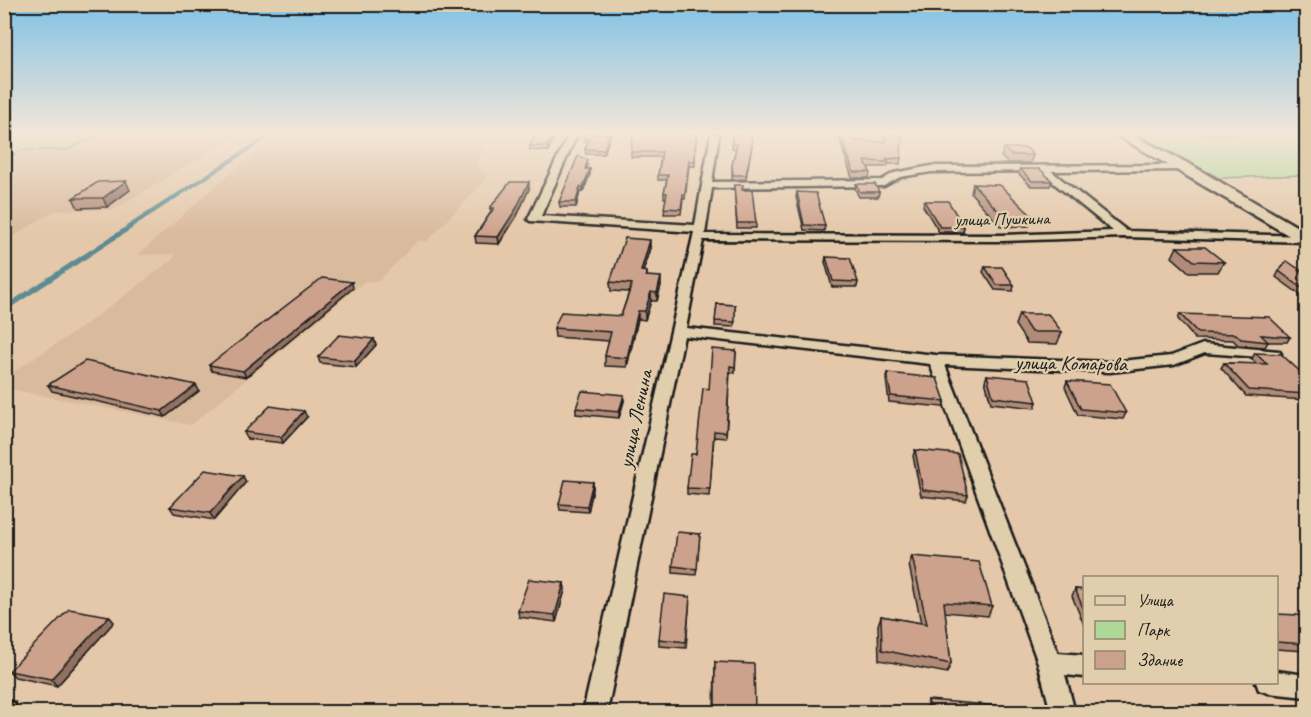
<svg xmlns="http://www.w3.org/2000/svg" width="1311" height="717" viewBox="0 0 1311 717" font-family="Caveat,sans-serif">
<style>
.built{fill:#d9ba9d}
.green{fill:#aed896;stroke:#657a59;stroke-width:1.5}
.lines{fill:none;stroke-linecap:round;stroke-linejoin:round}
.stream-far1{stroke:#5c8c93;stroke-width:4}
.stream{stroke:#5c8c93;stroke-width:5}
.street-casing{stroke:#1c1c1c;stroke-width:5}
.secondary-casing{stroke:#1c1c1c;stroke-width:5}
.street{fill:#e0ceac;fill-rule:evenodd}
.secondary{fill:#e0ceac;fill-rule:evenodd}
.wall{fill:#b08b78;stroke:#1c1c1c;stroke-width:1.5}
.shaded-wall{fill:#907162;stroke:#1c1c1c;stroke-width:1.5}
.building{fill:#cda28c;stroke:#1c1c1c;stroke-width:1.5}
.labels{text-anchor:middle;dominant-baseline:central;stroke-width:5;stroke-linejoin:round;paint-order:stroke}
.far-street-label{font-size:18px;fill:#1c1c1c;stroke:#e0ceac}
.street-label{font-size:21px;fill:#1c1c1c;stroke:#e0ceac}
</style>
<rect width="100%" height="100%" fill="#e4c8a9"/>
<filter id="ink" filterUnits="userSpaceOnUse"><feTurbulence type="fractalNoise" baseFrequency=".0167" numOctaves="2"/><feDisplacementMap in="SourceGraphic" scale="12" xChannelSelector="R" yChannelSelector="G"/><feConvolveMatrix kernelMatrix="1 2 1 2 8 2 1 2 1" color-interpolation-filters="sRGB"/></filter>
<g filter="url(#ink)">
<!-- built -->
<g class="built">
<path d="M98,134H240L113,210H56L5,241V159L23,150H67Z"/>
<path d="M280,134H405L484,144L478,166L488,178L427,241H417L378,282L365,281L191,425L5,388V377L84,326L173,259L176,254L138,255L222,180Z"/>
</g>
<!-- green -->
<g class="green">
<path d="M5,134H98L67,150H23L5,159Z"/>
<path d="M1137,134H1306V175L1219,178Z"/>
</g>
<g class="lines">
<!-- stream-far1 -->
<path class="stream-far1" d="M127,228L272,134"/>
<!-- stream -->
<path class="stream" d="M4,309L130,227"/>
<defs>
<g id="street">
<path d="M569,134H577L541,216L695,225L711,134H719L712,182L882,180L894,173L931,166L1186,165L1189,166V170L1051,171L1127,231L1306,236V242L1124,237L1001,241L703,240L686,328L936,355L1110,362L1171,356L1203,344L1279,351L1281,354L1279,357L1274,358L1205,353L1174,365L1110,372L945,365L1058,653L1084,655V677L1065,675L1075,712H1051L1038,663L930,364L684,336L607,712H583L694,232L530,221L528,219ZM1039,171L1113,231L1001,235L705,234L712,188L884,186L900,177L931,172Z"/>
<path d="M1276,671L1306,675V697L1268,693L1259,690L1256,682H1276Z"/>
<path d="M4,700L14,703L17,712H4Z"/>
</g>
<path id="secondary" d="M1115,134H1130L1191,165L1306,232V244L1300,242Z"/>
</defs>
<!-- street casing -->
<use href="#street" class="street-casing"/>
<!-- secondary casing -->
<use href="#secondary" class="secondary-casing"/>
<!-- street -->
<use href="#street" class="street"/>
<!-- secondary -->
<use href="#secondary" class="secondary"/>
</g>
<!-- wall -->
<g class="wall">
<path d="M536,134H556L548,151L530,150V146Z"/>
<path d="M611,134L604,154H586L585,149L588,142H584V138Z"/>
<path d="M696,134L695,166H689L685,199H683L681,214H664L666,198H664V193L667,180H658V175L661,157H631V152Z"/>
<path d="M732,134L752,145L746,179L732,180V165L736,149L732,148Z"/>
<path d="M838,134H852L855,141L901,158L900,164H888L887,167H868L870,172L869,178H852Z"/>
<path d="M1004,148L1033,155L1030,163H1008L1001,157Z"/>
<path d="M588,164L587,169H590V174L583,192H580L576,207H560L559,202Z"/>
<path d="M1020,169L1052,181L1050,186H1031L1018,173Z"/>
<path d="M856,184L879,192L878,197H859L855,189Z"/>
<path d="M973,184L1032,216L1029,226L1001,227L971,193Z"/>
<path d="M734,185L743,190L756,223V228H737Z"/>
<path d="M529,189L517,216L499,244L476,243L475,236L491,212L490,208Z"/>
<path d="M130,190L107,207L78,208L73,198Z"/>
<path d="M797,192L825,226L824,231L804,230L796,197Z"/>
<path d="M924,201L964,227L963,232H939L923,206Z"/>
<path d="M1177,247L1224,262L1218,272H1189L1172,257Z"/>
<path d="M650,248L643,271L647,272V276L661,285L657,301H651L645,320L638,319L627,367L605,366V356L609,341L555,337L554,328L621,316L629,292L611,291L610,282Z"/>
<path d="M826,257L858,282L857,287H832L825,262Z"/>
<path d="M985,267L1014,285L1013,291L995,290L983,272Z"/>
<path d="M1279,271L1306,274V299L1276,277Z"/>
<path d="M353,288L246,377L212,371L209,365Z"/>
<path d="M717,304L735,305L734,327L715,326Z"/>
<path d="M1019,314L1062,332L1057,344L1027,343L1015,325Z"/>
<path d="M1180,314L1290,337L1287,342H1268L1265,347L1238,345L1233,340L1195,339L1178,319Z"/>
<path d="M374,339L376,345L356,367L320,363L318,357Z"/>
<path d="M736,351L735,373L730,372L726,438L714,437L709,496L687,494V488L696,454L709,389Z"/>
<path d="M1255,353L1306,377V400L1246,396L1221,368L1224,363L1257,364L1252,359Z"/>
<path d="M887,373L945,401L943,407L889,402L886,379Z"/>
<path d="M987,375L1037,402L1035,408L991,403L985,381Z"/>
<path d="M1067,381L1126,413L1123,419L1078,415L1065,387Z"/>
<path d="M48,385H196L199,391L165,417L52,391Z"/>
<path d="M624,401L619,418L576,414V408Z"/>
<path d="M307,417L283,443L247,439L244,432Z"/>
<path d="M915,450L968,495L966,501L921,496L913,456Z"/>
<path d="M246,482L214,520L174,513L170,507Z"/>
<path d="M593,482V489L588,512L560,510L559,504Z"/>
<path d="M700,534L696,575L673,573V566Z"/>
<path d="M912,556L992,606L988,616L945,612L951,664L947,673L879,660L878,625L881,616L921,623L909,565Z"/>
<path d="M564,583L565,590L556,622L519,617L518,611Z"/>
<path d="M1075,589L1084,590V625L1072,596Z"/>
<path d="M690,597L686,648L659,646V639Z"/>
<path d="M1276,614L1306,626V651L1276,649Z"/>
<path d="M114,622L57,686L15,677L9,671Z"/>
<path d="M715,662L755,712H714Z"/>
<path d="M928,700L1003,712H927L926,707Z"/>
</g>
<!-- shaded-wall -->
<g class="shaded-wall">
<path d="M553,134H556L548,151L547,146Z"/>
<path d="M609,134H611L604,154V150Z"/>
<path d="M590,169V174L583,192V187Z"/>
<path d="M126,181L130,190L107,207L103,198Z"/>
<path d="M529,182V189L517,216L499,244L498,237Z"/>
<path d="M580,187V192L576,207V202Z"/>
<path d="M650,240V248L641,279V271Z"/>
<path d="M661,277V285L657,301V293Z"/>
<path d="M352,282L353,288L246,377L243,371Z"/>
<path d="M651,292V301L645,320V311Z"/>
<path d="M638,311V319L627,367V358Z"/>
<path d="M374,339L376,345L356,367L355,361Z"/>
<path d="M196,385L199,391L165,417L162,411Z"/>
<path d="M624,395V401L619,418V412Z"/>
<path d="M304,411L307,417L283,443L281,437Z"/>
<path d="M243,476L246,482L214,520L210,513Z"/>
<path d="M593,482V489L588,512L587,506Z"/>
<path d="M564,583L565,590L556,622L555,615Z"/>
<path d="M109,616L114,622L57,686L51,679Z"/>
</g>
<!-- building -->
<g class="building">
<path d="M536,134H553L547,146H530Z"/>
<path d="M585,134H609L604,150L585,149L590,138H584Z"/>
<path d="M633,134H696L695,161H689L685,194H683L681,209L664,208L667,193H664L668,175H658L662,152H631Z"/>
<path d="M732,134H751L752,145L746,175H733L732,165L737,144H732Z"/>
<path d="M841,134H852L855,141L885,142V134H902L901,158L886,159L888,162L865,161L870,172H853Z"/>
<path d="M1004,148H1027L1033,155H1011Z"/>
<path d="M578,156L588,160L585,169H590L583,187H580L576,202H559Z"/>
<path d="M1020,169H1040L1052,181H1032Z"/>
<path d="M126,181L103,198H73L98,182Z"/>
<path d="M510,182H529L516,209L498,237L475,236L494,208H490Z"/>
<path d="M856,184H875L879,192H860Z"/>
<path d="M973,184L1000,185L1032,216L1004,217Z"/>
<path d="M734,185H743L742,190H752L756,223H737Z"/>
<path d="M797,192L816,193L825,226L804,225Z"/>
<path d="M924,201H948L964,227H940Z"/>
<path d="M625,238L650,240L641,271L647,272L646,276L661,277L657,293L651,292L645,311H638L627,358L605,356L611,332L554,328L561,312L621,316L632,284L610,282Z"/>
<path d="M1177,247H1205L1224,262L1194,261Z"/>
<path d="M826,257L850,258L858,282L833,281Z"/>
<path d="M1287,261L1306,274V291L1279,271Z"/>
<path d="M985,267H1002L1014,285H997Z"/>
<path d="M322,278L352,282L243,371L209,365Z"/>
<path d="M717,304L735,305V322L715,321Z"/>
<path d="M1019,314H1048L1062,332H1031Z"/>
<path d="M1180,314L1269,317L1290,337L1261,335L1268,342L1241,339L1236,334L1198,333Z"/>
<path d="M339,335L374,339L355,361L318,357Z"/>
<path d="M712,349L736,351L735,367L730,366L726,432L714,431L710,489L687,488L691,454H696L703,388L709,389Z"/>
<path d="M1255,353L1281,354L1306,377V394L1249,390L1224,363L1267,364Z"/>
<path d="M85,361L196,385L162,411L48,385Z"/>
<path d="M887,373L937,378L945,401L891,396Z"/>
<path d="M987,375L1029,379L1037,402L993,397Z"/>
<path d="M1067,381L1110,384L1126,413L1081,409Z"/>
<path d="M582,391L624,395L619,412L576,408Z"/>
<path d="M270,406L304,411L281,437L244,432Z"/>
<path d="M915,450L958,454L968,495L923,490Z"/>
<path d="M205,470L243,476L210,513L170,507Z"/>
<path d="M565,480L593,482L587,506L559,504Z"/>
<path d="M677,532L700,534L697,569L673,566Z"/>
<path d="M912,556L979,562L992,606L944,602L951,664L882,650L881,616L927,624Z"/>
<path d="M529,579L564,583L555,615L518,611Z"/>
<path d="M1075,589L1084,590V610Z"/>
<path d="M664,594L690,597L686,642L659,639Z"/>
<path d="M69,609L109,616L51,679L9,671Z"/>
<path d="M1276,614L1298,615L1306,626V644L1276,642Z"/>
<path d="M715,662L754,664L755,712H715Z"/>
<path d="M928,700L1001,706L1003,712H931Z"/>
</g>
</g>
<!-- sky -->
<linearGradient id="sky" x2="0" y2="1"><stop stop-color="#81c2e6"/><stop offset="0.57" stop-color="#f3e6d8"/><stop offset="1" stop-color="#f3e6d8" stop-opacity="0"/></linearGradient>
<rect width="1311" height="234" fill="url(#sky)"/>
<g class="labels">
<!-- far-street labels -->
<g class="far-street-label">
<text transform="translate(1002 219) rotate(-1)">улица Пушкина</text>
</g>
<!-- street labels -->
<g class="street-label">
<text transform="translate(1071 363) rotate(1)">улица Комарова</text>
<text transform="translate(635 419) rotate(-78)">улица Ленина</text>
</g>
</g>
<!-- margin -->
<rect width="1311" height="717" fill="none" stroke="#e0ceac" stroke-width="24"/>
<rect x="12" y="12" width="1287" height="693" fill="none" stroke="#1c1c1c" stroke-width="2" filter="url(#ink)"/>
<!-- legend -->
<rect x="1083" y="576" width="195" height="108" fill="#e0ceac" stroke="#928772" stroke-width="1.5"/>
<rect x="1095" y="596" width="30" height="9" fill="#e0ceac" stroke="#928772" stroke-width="1.5"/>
<text x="1137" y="606" font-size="18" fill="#1c1c1c">Улица</text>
<rect x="1095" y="621" width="30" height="18" fill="#aed896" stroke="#928772" stroke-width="1.5"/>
<text x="1137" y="636" font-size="18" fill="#1c1c1c">Парк</text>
<rect x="1095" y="651" width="30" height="18" fill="#cda28c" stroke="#928772" stroke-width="1.5"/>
<text x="1137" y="666" font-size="18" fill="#1c1c1c">Здание</text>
</svg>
